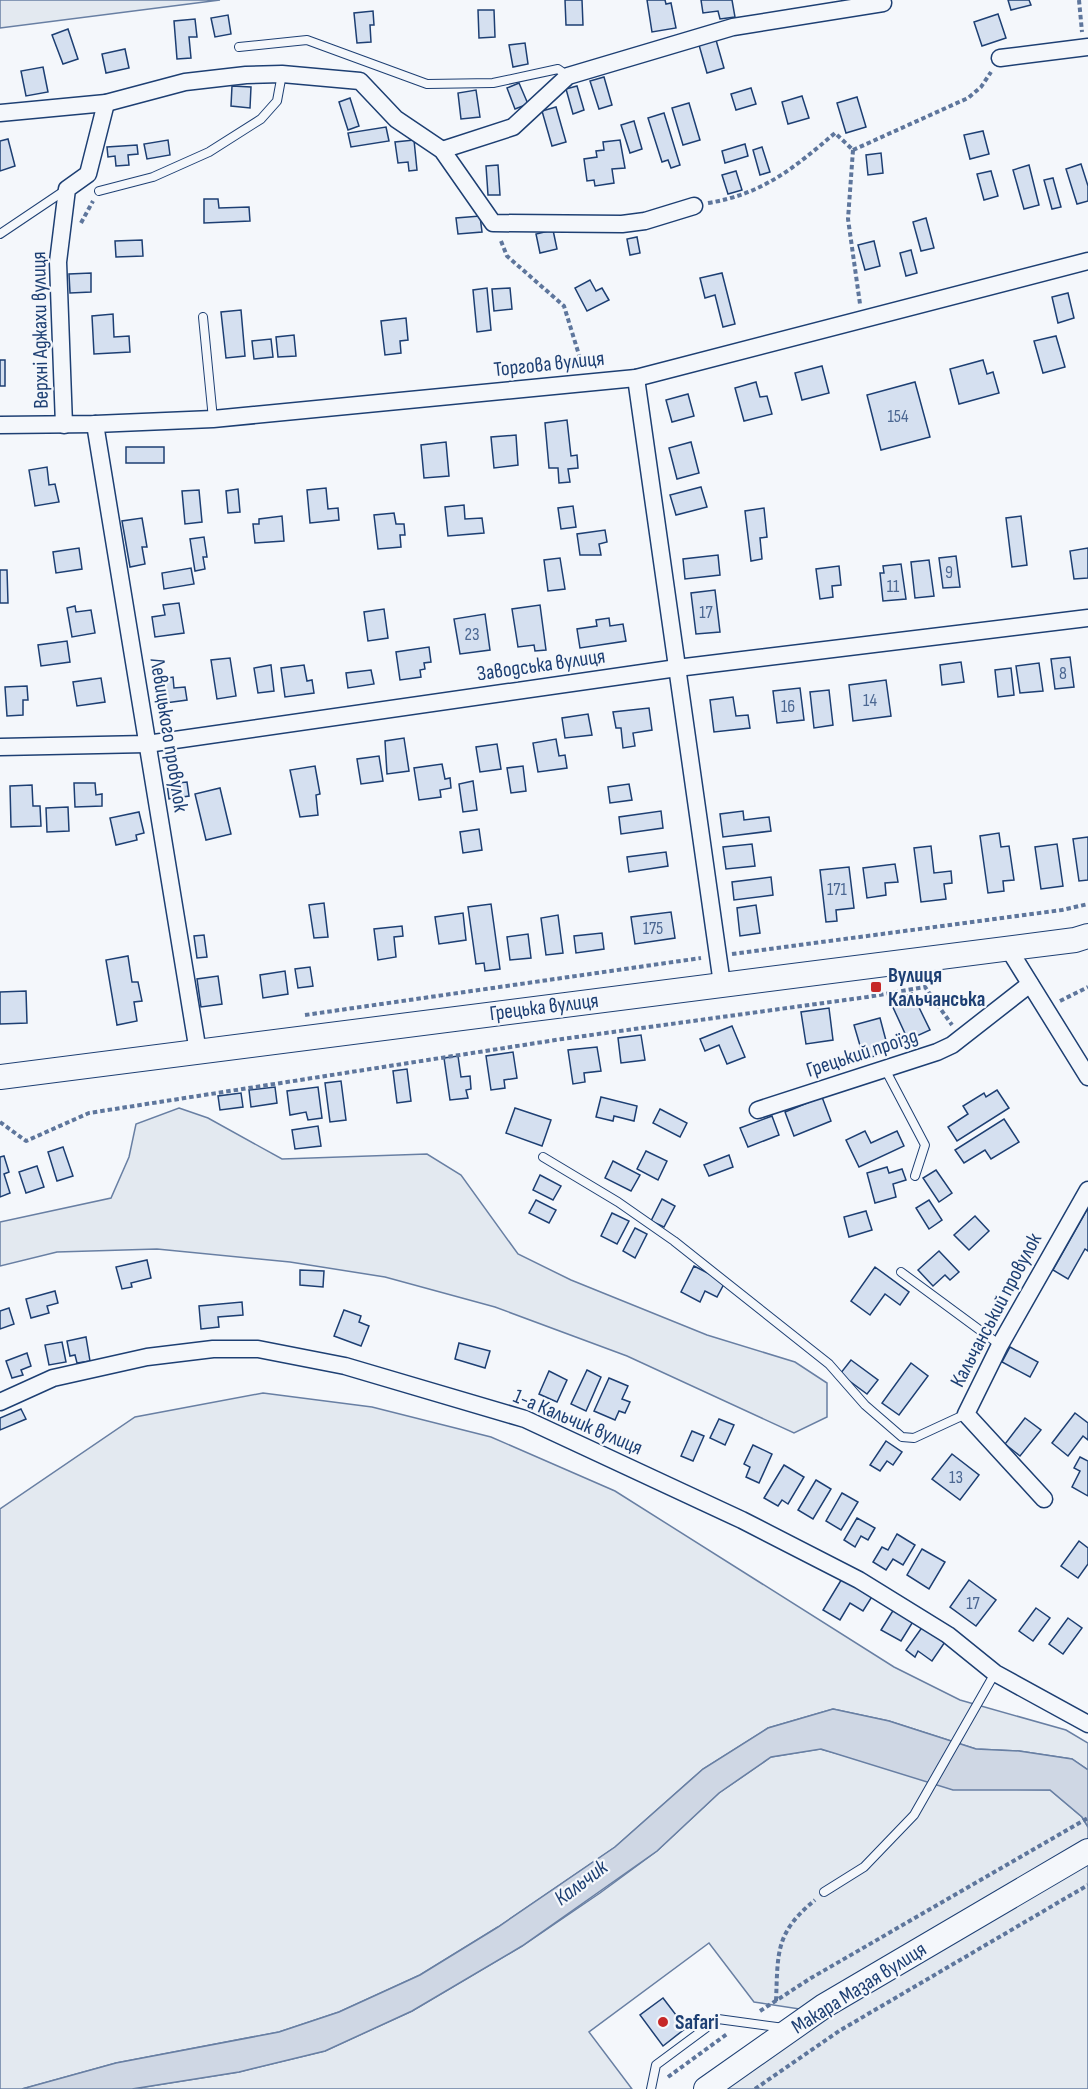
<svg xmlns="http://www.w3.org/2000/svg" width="1088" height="2089" viewBox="0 0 1088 2089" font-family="'Sofia Sans Condensed',sans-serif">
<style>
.green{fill:#e3e9f0;stroke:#687fa3;stroke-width:1.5}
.water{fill:#cfd7e4;stroke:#687fa3;stroke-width:1.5}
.building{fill:#d5e0f0;stroke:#1d3f73;stroke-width:1.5}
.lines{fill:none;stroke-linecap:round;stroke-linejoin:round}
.lane-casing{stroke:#1d3f73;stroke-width:10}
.street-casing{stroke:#1d3f73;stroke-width:19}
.secondary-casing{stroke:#1d3f73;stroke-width:26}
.path{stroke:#5e769c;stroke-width:4;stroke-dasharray:4.5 3;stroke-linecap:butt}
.lane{stroke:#f4f7fb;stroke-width:8}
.street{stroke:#f4f7fb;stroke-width:16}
.secondary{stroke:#f4f7fb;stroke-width:24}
.poi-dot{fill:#c62828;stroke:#f4f7fb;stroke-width:2}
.labels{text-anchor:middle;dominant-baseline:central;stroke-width:4.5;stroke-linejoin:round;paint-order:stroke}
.number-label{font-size:18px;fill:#4b6792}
.street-label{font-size:21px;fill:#1d3f73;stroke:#f4f7fb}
.poi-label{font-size:21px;font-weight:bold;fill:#1d3f73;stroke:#f4f7fb;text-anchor:start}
.water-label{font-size:22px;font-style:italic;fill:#1d3f73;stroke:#f4f7fb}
</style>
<rect width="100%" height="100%" fill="#f4f7fb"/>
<!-- green -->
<g class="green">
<path d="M0,0H220L0,28Z"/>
<path d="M179,1108L208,1118L282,1159L427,1154L461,1175L518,1254L571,1280L707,1335L795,1362L827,1383V1417L794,1433L627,1356L495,1307L385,1277L290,1262L157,1249L57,1252L0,1266V1222L111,1198L129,1157L136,1124Z"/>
<path d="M263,1393L372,1407L491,1437L615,1491L894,1667L960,1700L1066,1730L1088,1743V1770L1072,1759L1019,1751L976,1749L889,1721L833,1709L768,1728L703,1769L615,1847L498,1927L420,1975L339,2012L279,2032L116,2063L22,2089H0V1509L135,1417Z"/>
<path d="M820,1749L880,1765L1002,1789L1050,1790L1082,1817L1088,1827V1843L806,2010L754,2002L709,1943L589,2032L632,2089H132L239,2072L325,2051L412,2011L522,1946L600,1893L657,1851L719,1793L771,1757Z"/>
<path d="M1088,1859V2089H718L828,2012Z"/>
</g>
<!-- water -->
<path class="water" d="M833,1709L889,1721L976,1749L1019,1751L1072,1759L1088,1770V1827L1082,1817L1050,1790H953L821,1749L771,1757L719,1793L657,1851L522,1946L412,2011L325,2051L239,2072L132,2089H22L116,2063L279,2032L339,2012L420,1975L498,1927L615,1847L703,1769L768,1728Z"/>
<!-- building -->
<g class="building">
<path d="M565,0H582L583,25H566Z"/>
<path d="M647,0H665L666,4L671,3L676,28L652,32Z"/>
<path d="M701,0H732L735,17L720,19L718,11L703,13Z"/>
<path d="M1008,0H1029L1031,5L1011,10Z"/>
<path d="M478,10H494L495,37L479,38Z"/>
<path d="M373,11L374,25H370L371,42L357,43L354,13Z"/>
<path d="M998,14L1006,38L982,46L974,22Z"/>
<path d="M228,15L231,34L215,37L211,18Z"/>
<path d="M195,19L197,37H189L191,58L177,59L174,21Z"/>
<path d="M68,29L78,59L63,64L52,35Z"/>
<path d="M716,40L724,68L707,73L699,45Z"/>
<path d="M525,43L528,64L513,67L509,45Z"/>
<path d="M125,49L129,68L106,73L102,54Z"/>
<path d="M43,67L48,92L26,96L21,71Z"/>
<path d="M604,77L612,105L599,109L590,81Z"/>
<path d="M519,83L528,104L515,109L507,88Z"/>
<path d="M232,86L251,87L250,108L231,106Z"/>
<path d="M577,86L584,110L573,114L566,89Z"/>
<path d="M751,88L756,104L736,110L731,94Z"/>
<path d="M476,90L480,117L461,119L458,93Z"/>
<path d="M802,96L809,118L788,124L782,102Z"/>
<path d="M857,97L866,127L846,133L837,103Z"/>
<path d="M350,98L359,126L348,130L339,102Z"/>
<path d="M689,103L700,140L683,145L672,108Z"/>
<path d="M556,107L566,142L552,146L542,111Z"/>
<path d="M664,113L680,165L671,168L668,160L662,162L648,118Z"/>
<path d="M634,121L642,149L630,153L621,125Z"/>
<path d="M386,127L389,141L351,147L348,133Z"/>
<path d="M983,131L989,154L970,159L964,135Z"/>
<path d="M8,139L15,166L0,171V141Z"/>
<path d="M168,140L170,155L147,159L144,144Z"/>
<path d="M414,140L417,170L409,171L408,162L398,163L395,142Z"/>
<path d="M620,140L625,168L612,169L614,183L595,186L594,180L587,181L584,159L597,157L596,151L604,150L603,142Z"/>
<path d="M745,144L748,156L725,163L722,151Z"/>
<path d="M137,145L138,154L128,155L129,165L116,166L115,156L108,157L107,147Z"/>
<path d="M762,147L770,172L760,175L753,150Z"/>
<path d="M881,153L883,173L868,175L866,155Z"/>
<path d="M1081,164L1088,186V201L1077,204L1066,169Z"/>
<path d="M498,165L500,195H488L486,166Z"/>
<path d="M1029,165L1039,205L1024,209L1013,170Z"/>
<path d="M736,171L742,190L728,194L722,175Z"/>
<path d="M991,171L998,196L984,200L977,174Z"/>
<path d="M1053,178L1061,207L1052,209L1044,180Z"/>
<path d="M204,199H218L219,208L249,207L250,221L204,223Z"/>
<path d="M480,216L482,232L458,234L456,218Z"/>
<path d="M926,218L934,248L921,251L913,222Z"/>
<path d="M553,230L557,249L540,253L536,234Z"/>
<path d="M637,237L640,253L630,255L627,239Z"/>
<path d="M142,240L143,256L116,257L115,241Z"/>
<path d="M874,241L880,266L865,270L858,245Z"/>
<path d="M911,250L917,273L906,276L900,253Z"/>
<path d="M91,273V292L70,293L69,274Z"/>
<path d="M722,273L735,324L723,327L715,295L705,298L700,278Z"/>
<path d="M590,280L596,291L602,288L609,300L587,311L575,288Z"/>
<path d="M487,288L491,330L477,332L473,290Z"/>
<path d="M510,288L512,309L494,311L492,289Z"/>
<path d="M1068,293L1074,318L1058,323L1052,297Z"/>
<path d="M241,310L245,356L226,358L221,312Z"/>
<path d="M113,314L114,337L129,336L130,352L94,354L92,316Z"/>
<path d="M406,318L408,340L400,341L401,353L385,355L381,321Z"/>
<path d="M294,335L296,356L278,357L276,337Z"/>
<path d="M1056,336L1065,367L1043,373L1034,341Z"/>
<path d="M271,339L273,357L254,359L252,341Z"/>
<rect x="0" y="360" width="5" height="26"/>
<path d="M983,360L987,374L993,372L999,393L959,404L950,369Z"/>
<path d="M822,366L829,393L802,400L795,373Z"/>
<path d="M756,382L760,397L767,396L772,414L744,421L735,388Z"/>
<path d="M915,382L930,437L881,450L867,395Z"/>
<path d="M688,394L694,416L672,422L666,400Z"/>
<path d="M567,420L571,456L577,455L578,468L568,469L570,482L559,483L558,468H549L545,423Z"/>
<path d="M516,435L518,465L494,468L491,437Z"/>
<path d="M446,442L449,476L424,478L421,445Z"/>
<path d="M691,442L699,473L677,479L669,448Z"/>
<rect x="126" y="447" width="38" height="16"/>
<path d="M47,467L49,485L55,484L59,502L35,506L29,470Z"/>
<path d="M701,487L707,507L676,515L670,495Z"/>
<path d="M326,488L328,509L338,508L339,520L310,523L307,490Z"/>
<path d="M238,489L240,512L228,513L226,491Z"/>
<path d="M199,490L202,522L185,524L182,491Z"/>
<path d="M464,505L465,519L482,518L484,533L448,536L445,507Z"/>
<path d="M573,506L576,527L561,529L558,508Z"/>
<path d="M764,508L767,537L760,538L762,559L751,561L745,511Z"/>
<path d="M394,513L396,524H404L405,535H400L401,547L378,549L374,515Z"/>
<path d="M282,516L284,541L255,543L253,524H259V519Z"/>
<path d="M1021,516L1027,565L1012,567L1006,518Z"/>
<path d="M142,518L147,547H142L145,564L130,567L122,521Z"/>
<path d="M605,530L607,542L599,544L601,555H580L577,534Z"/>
<path d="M204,537L207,557H203L205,569L195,571L190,539Z"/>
<path d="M79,548L82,569L56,573L53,552Z"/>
<path d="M1088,548V578L1074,579L1070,551Z"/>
<path d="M718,555L720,575L685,579L683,559Z"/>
<path d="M956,556L960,587L943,588L939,558Z"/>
<path d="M560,558L565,589L548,591L544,560Z"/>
<path d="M929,560L934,596L915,598L911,562Z"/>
<path d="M901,564L906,599L883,601L880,573H884L883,566Z"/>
<path d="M839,566L841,585L832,586L833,597L820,599L816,569Z"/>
<path d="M191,568L194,584L164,589L162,573Z"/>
<path d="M0,570H7L8,603H0Z"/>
<path d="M715,590L720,632L696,634L691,593Z"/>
<path d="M179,603L184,633L155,637L152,617L165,615L163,605Z"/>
<path d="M540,605L546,650L535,651L534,645L518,647L512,609Z"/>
<path d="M75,606L76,612L91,610L95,633L72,637L67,608Z"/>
<path d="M384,609L388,638L368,641L364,612Z"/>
<path d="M485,614L490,650L460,654L454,619Z"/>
<path d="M609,618L610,626L623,624L626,641L580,648L577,629L597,626L596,620Z"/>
<path d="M67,641L70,662L41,666L38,645Z"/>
<path d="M429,647L431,662L424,663L425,669L420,670L421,677L400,680L396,652Z"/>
<path d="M1070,657L1074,687L1055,689L1051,659Z"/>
<path d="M230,658L236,696L217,699L211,660Z"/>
<path d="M961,662L964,682L942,685L940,665Z"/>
<path d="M1039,663L1043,691L1020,693L1016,666Z"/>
<path d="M271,665L274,691L258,693L254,668Z"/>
<path d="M304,665L307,681L312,680L314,693L285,697L281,668Z"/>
<path d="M1011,668L1014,695L998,697L995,670Z"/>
<path d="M371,670L374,684L348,688L346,673Z"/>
<path d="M173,677L174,688L185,687L187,700L158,704L155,680Z"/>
<path d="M101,678L105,702L77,706L73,682Z"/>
<path d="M886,680L891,716L853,721L849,685Z"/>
<path d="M27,686L28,700H23V715L7,716L5,687Z"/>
<path d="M800,688L804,720L777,723L773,691Z"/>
<path d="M829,690L833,725L814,728L810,692Z"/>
<path d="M733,697L736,716L748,715L750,728L714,732L710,700Z"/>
<path d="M649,708L652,730L633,733L635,746L623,748L621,728H616L613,712Z"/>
<path d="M588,714L592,735L565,738L562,718Z"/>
<path d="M404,738L409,771L387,774L385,741Z"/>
<path d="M556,739L559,756L565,755L567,768L538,772L533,743Z"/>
<path d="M497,744L501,769L480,772L476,747Z"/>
<path d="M379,756L383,781L361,784L357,759Z"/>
<path d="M442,764L445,779L450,778L451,788L440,790L441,797L419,800L414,768Z"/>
<path d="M315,766L320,794L316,795L318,815L300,817L290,770Z"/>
<path d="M523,766L526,791L511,793L507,768Z"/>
<path d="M473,781L477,810L463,812L459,784Z"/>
<path d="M187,782L189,796L169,799L167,784Z"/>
<path d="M74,783H95L96,795L102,794V806L75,807Z"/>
<path d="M629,784L632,800L610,803L608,787Z"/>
<path d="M32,785L33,806H40L41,826L11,827L10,786Z"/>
<path d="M220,788L231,834L206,840L195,794Z"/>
<path d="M68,807L69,831L47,832L46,808Z"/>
<path d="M661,811L663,828L621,834L619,817Z"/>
<path d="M743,811L744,820L769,817L771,831L723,837L720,814Z"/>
<path d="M139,812L144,833L136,835L137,840L116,845L110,818Z"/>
<path d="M479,829L482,850L463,853L460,832Z"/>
<path d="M999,833L1001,847L1009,846L1014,880L1003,881L1004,891L988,893L980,836Z"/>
<path d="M1088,837V880L1079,881L1073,839Z"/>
<path d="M752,844L755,866L726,869L723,847Z"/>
<path d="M1057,844L1063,886L1041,889L1035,847Z"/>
<path d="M931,846L934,873L951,871L952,883L944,884L946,899L921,902L914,848Z"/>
<path d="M666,852L668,866L629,872L627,857Z"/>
<path d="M895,864L898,882L885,883L886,895L867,898L863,868Z"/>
<path d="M849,867L854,908L836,910L837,921L826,922L820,870Z"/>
<path d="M771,877L773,895L734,900L732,882Z"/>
<path d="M324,903L328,937L314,938L309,905Z"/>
<path d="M491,904L500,969L485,971L484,963L476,964L468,907Z"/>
<path d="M756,905L760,933L740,936L737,908Z"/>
<path d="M671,912L675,938L635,944L631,917Z"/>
<path d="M463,913L466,940L439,944L435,917Z"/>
<path d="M558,915L563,953L546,955L541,918Z"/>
<path d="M402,926L403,936L394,937L396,957L378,960L374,929Z"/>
<path d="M602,933L604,949L576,953L574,936Z"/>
<path d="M528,934L531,958L510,960L507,937Z"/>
<path d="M204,935L207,957L197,958L194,936Z"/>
<path d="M128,956L132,982H138L142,1001L134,1002L137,1021L117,1025L106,960Z"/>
<path d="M310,967L313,986L298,988L295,969Z"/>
<path d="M285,971L288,994L263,998L260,975Z"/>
<path d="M218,976L222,1004L201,1007L197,979Z"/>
<path d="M26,991L27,1023L0,1024V992Z"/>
<path d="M912,993L930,1030L908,1040L891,1003Z"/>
<path d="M829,1008L833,1040L806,1044L801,1012Z"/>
<path d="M880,1018L889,1052L864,1059L854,1025Z"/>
<path d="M732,1026L745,1057L727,1064L719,1045L705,1051L700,1039Z"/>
<path d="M641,1035L645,1060L621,1063L618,1038Z"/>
<path d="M597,1047L601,1071L584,1073L585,1082L573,1084L568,1050Z"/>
<path d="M513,1052L517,1078L504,1080L505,1088L491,1090L486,1056Z"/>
<path d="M458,1056L461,1077L470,1076L471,1089L466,1090L468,1098L450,1100L444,1058Z"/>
<path d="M407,1069L411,1101L397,1103L393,1071Z"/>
<path d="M341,1081L346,1120L330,1122L325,1083Z"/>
<path d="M275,1087L277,1103L251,1107L249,1090Z"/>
<path d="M318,1087L322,1118L308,1120L306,1112L290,1115L287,1091Z"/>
<path d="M997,1090L1009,1108L957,1141L948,1127L968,1114L963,1106L984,1093L986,1097Z"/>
<path d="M241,1093L243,1107L220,1110L218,1096Z"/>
<path d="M601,1097L637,1106L634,1121L614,1116L613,1121L596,1117Z"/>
<path d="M822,1097L831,1121L794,1136L785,1112Z"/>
<path d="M515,1108L551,1120L542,1146L506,1133Z"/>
<path d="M660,1109L687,1123L680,1137L653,1123Z"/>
<path d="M772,1116L779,1135L748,1147L740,1128Z"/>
<path d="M1004,1119L1019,1142L991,1159L985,1150L964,1163L955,1150Z"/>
<path d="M318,1126L321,1146L295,1149L292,1130Z"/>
<path d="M865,1131L871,1143L897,1131L904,1146L859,1167L846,1140Z"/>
<path d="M63,1147L73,1176L57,1181L48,1152Z"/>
<path d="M646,1151L667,1161L658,1180L637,1169Z"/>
<path d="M729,1155L733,1167L709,1176L704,1165Z"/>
<path d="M4,1156L9,1172L4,1174L10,1193L0,1197V1157Z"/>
<path d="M613,1161L640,1175L631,1191L605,1178Z"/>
<path d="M37,1166L44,1187L26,1193L19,1172Z"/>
<path d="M887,1167L889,1173L902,1169L906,1180L893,1184L896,1197L875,1203L867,1173Z"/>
<path d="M936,1170L952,1193L939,1202L923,1178Z"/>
<path d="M540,1175L561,1186L553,1200L533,1190Z"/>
<path d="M662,1199L675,1206L664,1227L651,1221Z"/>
<path d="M536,1200L556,1210L549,1223L529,1213Z"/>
<path d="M929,1200L942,1220L929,1229L916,1208Z"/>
<path d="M1088,1208V1251L1085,1249L1068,1279L1053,1270Z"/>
<path d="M866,1211L872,1230L849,1237L844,1217Z"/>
<path d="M612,1213L629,1221L617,1244L601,1236Z"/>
<path d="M975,1216L989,1231L969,1250L954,1235Z"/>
<path d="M635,1228L647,1234L635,1258L623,1251Z"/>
<path d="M939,1251L959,1272L950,1280L945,1275L933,1286L918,1270Z"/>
<path d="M147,1260L151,1278L131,1283L132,1287L122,1289L116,1267Z"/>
<path d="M694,1266L725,1282L717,1297L705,1291L700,1302L681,1292Z"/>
<path d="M875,1267L909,1292L900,1305L885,1294L870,1315L851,1301Z"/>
<path d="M300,1270L324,1271L323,1287L300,1285Z"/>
<path d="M55,1291L58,1303L47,1306L49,1313L31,1318L26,1299Z"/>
<path d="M242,1302L243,1315L218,1317L219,1327L201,1329L199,1306Z"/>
<path d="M9,1308L14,1324L0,1329V1311Z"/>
<path d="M344,1310L361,1316L359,1322L369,1326L361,1346L334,1336Z"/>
<path d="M86,1337L90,1361L77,1363L75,1355L70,1356L67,1341Z"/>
<path d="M62,1342L66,1362L49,1365L45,1345Z"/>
<path d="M459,1343L490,1351L485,1368L455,1359Z"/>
<path d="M1010,1347L1038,1362L1030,1377L1002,1362Z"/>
<path d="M27,1353L31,1366L21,1370L23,1375L12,1378L6,1361Z"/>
<path d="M851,1360L878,1380L867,1394L840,1374Z"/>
<path d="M911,1363L928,1376L899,1415L882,1403Z"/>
<path d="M587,1370L601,1377L586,1411L571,1404Z"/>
<path d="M549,1371L567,1380L557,1402L539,1394Z"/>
<path d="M609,1378L628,1386L622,1399L630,1402L625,1413L619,1411L615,1420L594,1411Z"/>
<path d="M21,1409L26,1419L0,1430V1418Z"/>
<path d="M1075,1413L1088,1423V1440L1083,1436L1068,1456L1052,1443Z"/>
<path d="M1025,1418L1041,1430L1020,1456L1005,1444Z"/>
<path d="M719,1419L734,1425L725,1445L710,1438Z"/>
<path d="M692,1431L704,1436L693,1461L681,1456Z"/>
<path d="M886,1441L902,1452L893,1465L887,1461L880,1471L870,1465Z"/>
<path d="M753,1445L772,1454L759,1483L746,1477L750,1467L744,1464Z"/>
<path d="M952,1454L979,1475L960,1500L932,1479Z"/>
<path d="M1080,1457L1088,1461V1496L1072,1487L1080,1471L1074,1468Z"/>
<path d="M784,1465L804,1477L788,1504L782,1500L778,1506L764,1498Z"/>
<path d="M816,1480L831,1489L813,1519L798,1510Z"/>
<path d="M842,1493L858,1502L841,1530L826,1521Z"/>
<path d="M857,1518L875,1528L868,1540L861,1536L855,1547L844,1540Z"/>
<path d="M897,1534L915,1545L903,1565L893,1559L886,1570L873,1562L882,1547L888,1550Z"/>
<path d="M1079,1541L1088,1548V1564L1078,1578L1061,1566Z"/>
<path d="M922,1549L945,1562L929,1589L907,1575Z"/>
<path d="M843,1577L873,1595L863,1611L850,1603L840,1620L823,1610Z"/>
<path d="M969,1580L996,1600L976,1626L950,1607Z"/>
<path d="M1036,1608L1050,1618L1033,1641L1019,1631Z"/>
<path d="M894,1609L914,1620L901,1641L881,1630Z"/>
<path d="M1068,1618L1082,1628L1063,1654L1049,1644Z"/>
<path d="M923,1626L945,1642L932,1661L918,1651L915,1657L906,1650Z"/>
<path d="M663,1998L686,2028L663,2046L640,2015Z"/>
</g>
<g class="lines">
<defs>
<g id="lane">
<path d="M239,47L307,40L427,84L493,83L558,69L568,76"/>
<path d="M99,191L153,177L209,152L261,119L277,101L282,74"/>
<path d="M0,234L67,189"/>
<path d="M203,317L213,419"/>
<path d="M885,1069L925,1145L915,1176"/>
<path d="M543,1157L618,1202L674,1241L829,1364L865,1405L902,1437L914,1438L966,1414"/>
<path d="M901,1272L1000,1345"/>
<path d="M824,1892L864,1867L914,1815L995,1673"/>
<path d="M651,2089L656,2065L718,2019L784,2028"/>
</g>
<g id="street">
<path d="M1000,58L1088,47"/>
<path d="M0,113L106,103L185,82L246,75L282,74L360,81L396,119L442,150L493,223L622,224L645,221L694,206"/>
<path d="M442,150L513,127L568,76L733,27L883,3"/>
<path d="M636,378L722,984"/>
<path d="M95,424L198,1052"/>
<path d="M0,425L95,424L213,419L636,378L1088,261"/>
<path d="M64,425L58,262L67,189L88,174L106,103"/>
<path d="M0,747L147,744L677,668L1088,618"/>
<path d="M1008,948L1088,1077"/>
<path d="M758,1110L937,1052L952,1045L1030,984"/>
<path d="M0,1402L53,1378L147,1357L213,1349H258L345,1366L525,1419L742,1520L859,1580L948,1635L995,1673L1088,1724"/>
<path d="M1044,1499L966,1414L1000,1345L1088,1190"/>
</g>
<g id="secondary">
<path d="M0,1077L1075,940L1088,936"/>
<path d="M706,2089L824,2006L1088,1851"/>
</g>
</defs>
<!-- lane casing -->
<use href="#lane" class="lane-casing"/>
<!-- street casing -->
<use href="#street" class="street-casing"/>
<!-- secondary casing -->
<use href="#secondary" class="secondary-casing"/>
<!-- path -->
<g class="path">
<path d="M1079,0L1082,32"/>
<path d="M853,150L968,98L981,87L991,72"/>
<path d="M853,150L848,219L860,304"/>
<path d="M708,203C763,194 794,168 835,133L853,150"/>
<path d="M81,223L93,201"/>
<path d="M501,241L507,256L564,306L583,368"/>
<path d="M732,954L1062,910L1088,904"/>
<path d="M1060,1001L1088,987"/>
<path d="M305,1015L701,958"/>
<path d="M0,1122L26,1141L89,1113L562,1039L867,997L925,987L952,1025"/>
<path d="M776,2001C778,1952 775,1933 815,1900"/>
<path d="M760,2011L811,1978L1088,1818"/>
<path d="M668,2077L727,2034"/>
<path d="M755,2089L839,2031L1088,1885"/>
</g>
<!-- lane -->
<use href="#lane" class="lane"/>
<!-- street -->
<use href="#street" class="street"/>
<!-- secondary -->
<use href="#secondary" class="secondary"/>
</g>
<!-- markers -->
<g class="poi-dot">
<rect x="870" y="981" width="12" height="12" rx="3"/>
<circle cx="663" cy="2022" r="6"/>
</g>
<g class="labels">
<!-- number labels -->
<g class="number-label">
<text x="898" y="416">154</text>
<text x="949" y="572">9</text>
<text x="893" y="586">11</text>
<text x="706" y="612">17</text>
<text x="472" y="634">23</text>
<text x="1063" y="673">8</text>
<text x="870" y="700">14</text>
<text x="788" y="706">16</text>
<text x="837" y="889">171</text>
<text x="653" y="928">175</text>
<text x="956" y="1477">13</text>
<text x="973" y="1603">17</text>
</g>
<!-- street labels -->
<g class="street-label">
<text transform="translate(40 330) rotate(-91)">Верхні Аджахи вулиця</text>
<text transform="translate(549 364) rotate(-6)">Торгова вулиця</text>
<text transform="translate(541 665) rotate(-8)">Заводська вулиця</text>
<text transform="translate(169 735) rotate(81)">Левицького провулок</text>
<text transform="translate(544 1007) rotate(-7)">Грецька вулиця</text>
<text transform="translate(862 1053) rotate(-18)">Грецький проїзд</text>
<text transform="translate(996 1310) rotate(-62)">Кальчанський провулок</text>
<text transform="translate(578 1422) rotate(23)">1-а Кальчик вулиця</text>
<text transform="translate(859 1988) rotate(-32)">Макара Мазая вулиця</text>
</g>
<!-- poi labels -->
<g class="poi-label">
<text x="888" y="975">Вулиця<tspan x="888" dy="24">Кальчанська</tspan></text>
<text x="675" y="2022">Safari</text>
</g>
<!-- water labels -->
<g class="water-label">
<text transform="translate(581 1883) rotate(-37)">Кальчик</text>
</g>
</g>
</svg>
